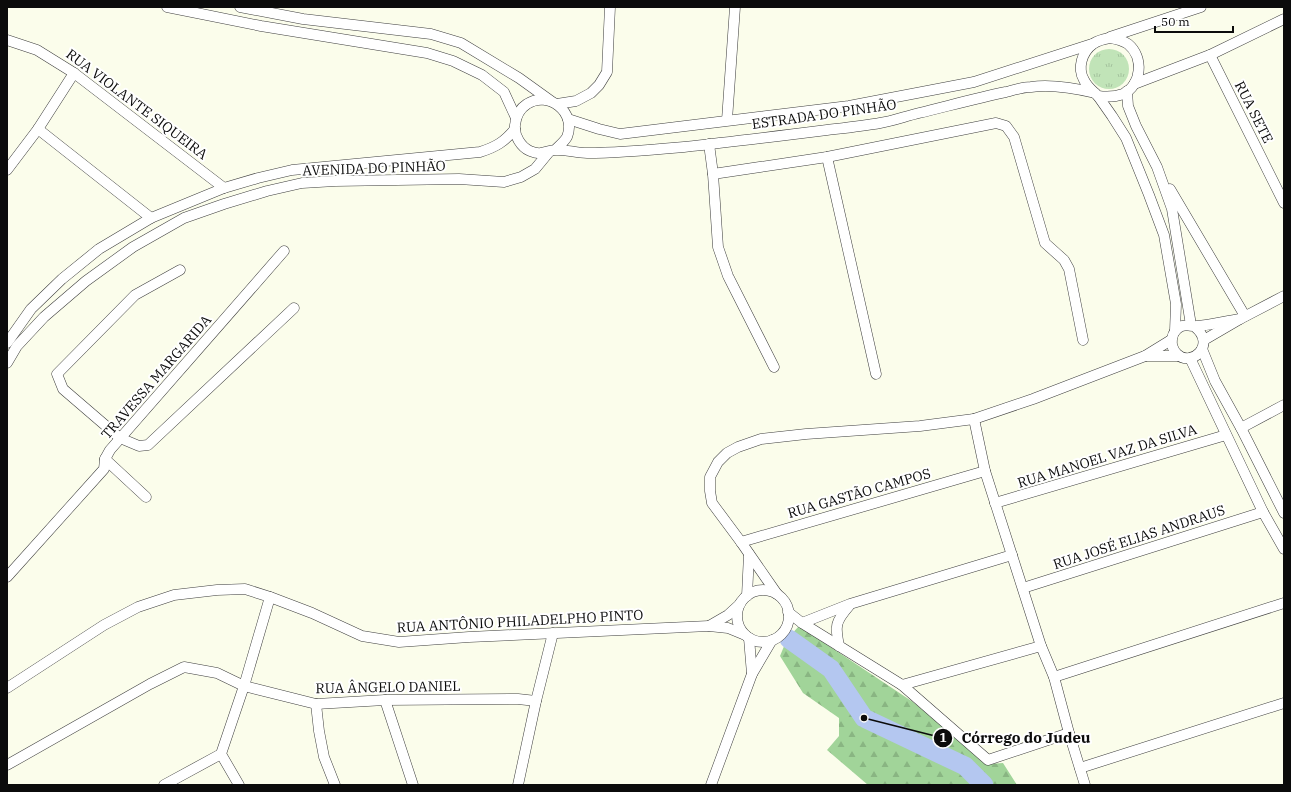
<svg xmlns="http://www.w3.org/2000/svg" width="1291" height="792" viewBox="0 0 1291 792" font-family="'IBM Plex Serif',serif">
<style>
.grass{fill:url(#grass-tufts)}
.forest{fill:url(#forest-firs)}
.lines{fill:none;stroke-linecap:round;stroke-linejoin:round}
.river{stroke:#b4c7f0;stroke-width:19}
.minor-casing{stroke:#3e3e3e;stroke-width:11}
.minor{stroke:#fff;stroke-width:10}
.labels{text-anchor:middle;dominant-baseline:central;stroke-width:4;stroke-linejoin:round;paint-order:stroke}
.street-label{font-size:14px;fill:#0b0b0b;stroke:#fff}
.leader{fill:none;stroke:#0b0b0b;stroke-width:1.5}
.callout-dot{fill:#0b0b0b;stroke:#fff;stroke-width:1.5}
.mark-label{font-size:12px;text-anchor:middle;font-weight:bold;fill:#fff}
.callout-label{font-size:15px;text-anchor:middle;font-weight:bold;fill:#0b0b0b;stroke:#fff;stroke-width:4;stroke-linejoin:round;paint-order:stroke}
</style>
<defs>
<pattern id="grass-tufts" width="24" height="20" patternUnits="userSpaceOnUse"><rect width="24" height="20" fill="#c1e4b8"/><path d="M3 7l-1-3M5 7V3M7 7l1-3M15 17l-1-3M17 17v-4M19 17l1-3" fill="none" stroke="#a4c29d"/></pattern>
<pattern id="forest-firs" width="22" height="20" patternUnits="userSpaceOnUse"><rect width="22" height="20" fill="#a1d499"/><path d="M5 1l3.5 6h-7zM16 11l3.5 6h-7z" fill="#89b582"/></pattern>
</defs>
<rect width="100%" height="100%" fill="#fbfdeb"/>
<!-- grass -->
<circle class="grass" cx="1109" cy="69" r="20"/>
<!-- forest -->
<path class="forest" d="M799,626L913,702L988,764L1003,763L1017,785H868L827,750L839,736V718L803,693L780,656L787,639Z"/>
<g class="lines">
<!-- river -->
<path class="river" d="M789,639L831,669L864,718L965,766L984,785"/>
<defs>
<g id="minor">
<path d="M167,7L261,26L427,53L453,61L482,75L504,92L516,118"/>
<path d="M240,7L303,19L431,34L461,43L519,78L551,101"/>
<path d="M1110,37L1201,7"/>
<path d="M1110,38C1117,39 1122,40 1128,44C1144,57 1142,85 1123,94C1115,97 1107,97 1098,96C1093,91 1087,87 1084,80C1077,68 1082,52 1093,44C1098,40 1104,39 1110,38Z"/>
<path d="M7,40L37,50L74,73L224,188"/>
<path d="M1210,55L1284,203"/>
<path d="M1134,84L1210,55L1284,19"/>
<path d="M1127,91L1128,106L1136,126L1157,167L1172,209L1191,325"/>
<path d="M1098,96L1112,116L1126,138L1149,195L1164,235L1176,304L1175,331"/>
<path d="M557,104L576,101L591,93L599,85L607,72L610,7"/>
<path d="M568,119L599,129L620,134L849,106L974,82L1092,44"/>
<path d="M727,120L735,7"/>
<path d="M38,129L151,218"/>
<path d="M709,144L713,174L718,247L728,276L774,367"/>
<path d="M555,150C559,146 564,142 567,137C577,112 548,90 527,104C519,109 516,116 515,125C514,136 521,147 530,151C542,156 544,151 555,150C565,149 576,153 587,153C619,153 651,150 684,147C731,142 779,136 827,130C844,128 863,126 880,123C893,121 906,116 919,113C948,106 977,98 1006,92C1014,90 1022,87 1031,87C1052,84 1074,88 1095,93"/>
<path d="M827,157L876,374"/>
<path d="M7,170L38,129L74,73"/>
<path d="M713,174L827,157L996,123L1006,126L1014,137L1045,243L1064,260L1069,269L1083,340"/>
<path d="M1170,189L1245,316"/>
<path d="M180,270L135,295L57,374L63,389L120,438L139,446L148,445L294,308"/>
<path d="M1195,327C1217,345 1191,368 1177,354C1169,346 1170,331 1182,326C1188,324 1192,327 1197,326C1211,325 1226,321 1240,319"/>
<path d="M1204,340L1240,319L1284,296"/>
<path d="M7,343L31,309L62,279L99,249L151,218L224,188L258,178L292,170L480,152C496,147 504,142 515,129"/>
<path d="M1202,349L1215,381L1241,428L1284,513"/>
<path d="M1145,356H1178"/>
<path d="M1190,358L1263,512L1284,549"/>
<path d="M7,363L17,346L44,317L86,281L133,247L184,218L224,204L267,191L302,183L335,181L459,179L504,182L521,177L535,169L549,152"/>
<path d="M974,419L985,471L1041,646L1054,677L1069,733L1085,785"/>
<path d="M1241,428L1284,405"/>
<path d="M105,459L146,497"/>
<path d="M995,503L1226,435"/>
<path d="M741,542L985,471"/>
<path d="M7,577L104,469L105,459L110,450L284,251"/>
<path d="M1023,588L1263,512"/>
<circle cx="763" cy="616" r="26"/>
<path d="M777,594L741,542L712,503L710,491V477L718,462L727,453L738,447L761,439L806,434L920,426L974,419L1033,399L1145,356L1171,340"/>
<path d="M747,596L749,554"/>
<path d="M788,612L802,623L902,685L988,760L1069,733"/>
<path d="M802,623L850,604L1012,555"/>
<path d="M709,626L728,615L740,604"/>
<path d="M749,638L752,674"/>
<path d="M839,646C835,626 835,622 849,606"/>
<path d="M1054,677L1284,603"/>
<path d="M902,685L1041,646"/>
<path d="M7,688L104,625L138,607L174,595L217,590L245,589L270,597L312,613L362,636L399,642L469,637L709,626L728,628L745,635"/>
<path d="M385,700L413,785"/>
<path d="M316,704L319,731L324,757L335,785"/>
<path d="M7,765L150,684L184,667L217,673L244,686L316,704L385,700L518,699L536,701"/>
<path d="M1080,768L1284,703"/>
<path d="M164,785L221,754"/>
<path d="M239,785L221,754L244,686L270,597"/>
<path d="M518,785L536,701L553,633"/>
<path d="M711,785L752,674L772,640"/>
</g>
</defs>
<!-- minor casing -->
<use href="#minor" class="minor-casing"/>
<!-- minor -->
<use href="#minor" class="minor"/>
</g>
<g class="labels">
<!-- street labels -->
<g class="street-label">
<text transform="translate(137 104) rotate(37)">RUA VIOLANTE SIQUEIRA</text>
<text transform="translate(1254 112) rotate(63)">RUA SETE</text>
<text transform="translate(824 114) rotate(-8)">ESTRADA DO PINHÃO</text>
<text transform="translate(374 168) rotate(-2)">AVENIDA DO PINHÃO</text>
<text transform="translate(156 377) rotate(-49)">TRAVESSA MARGARIDA</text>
<text transform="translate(1107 456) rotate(-17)">RUA MANOEL VAZ DA SILVA</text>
<text transform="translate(859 493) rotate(-16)">RUA GASTÃO CAMPOS</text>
<text transform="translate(1139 537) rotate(-18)">RUA JOSÉ ELIAS ANDRAUS</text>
<text transform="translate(520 621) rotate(-3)">RUA ANTÔNIO PHILADELPHO PINTO</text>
<text transform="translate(388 687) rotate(-1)">RUA ÂNGELO DANIEL</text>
</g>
</g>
<!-- callouts -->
<path class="leader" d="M864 718L943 738"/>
<g class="callout-dot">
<circle cx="864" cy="718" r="4"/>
<circle cx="943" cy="738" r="10"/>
</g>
<g class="mark-label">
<text x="943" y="742">1</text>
</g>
<g class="callout-label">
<text x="1026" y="743">Córrego do Judeu</text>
</g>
<!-- border -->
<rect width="1291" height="792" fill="none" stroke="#0b0b0b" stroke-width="16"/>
<!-- scale -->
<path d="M1155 26v6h78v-6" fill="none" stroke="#0b0b0b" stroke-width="2"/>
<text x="1161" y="26" font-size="12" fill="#0b0b0b" stroke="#ffffff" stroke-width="3" paint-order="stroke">50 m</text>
</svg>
